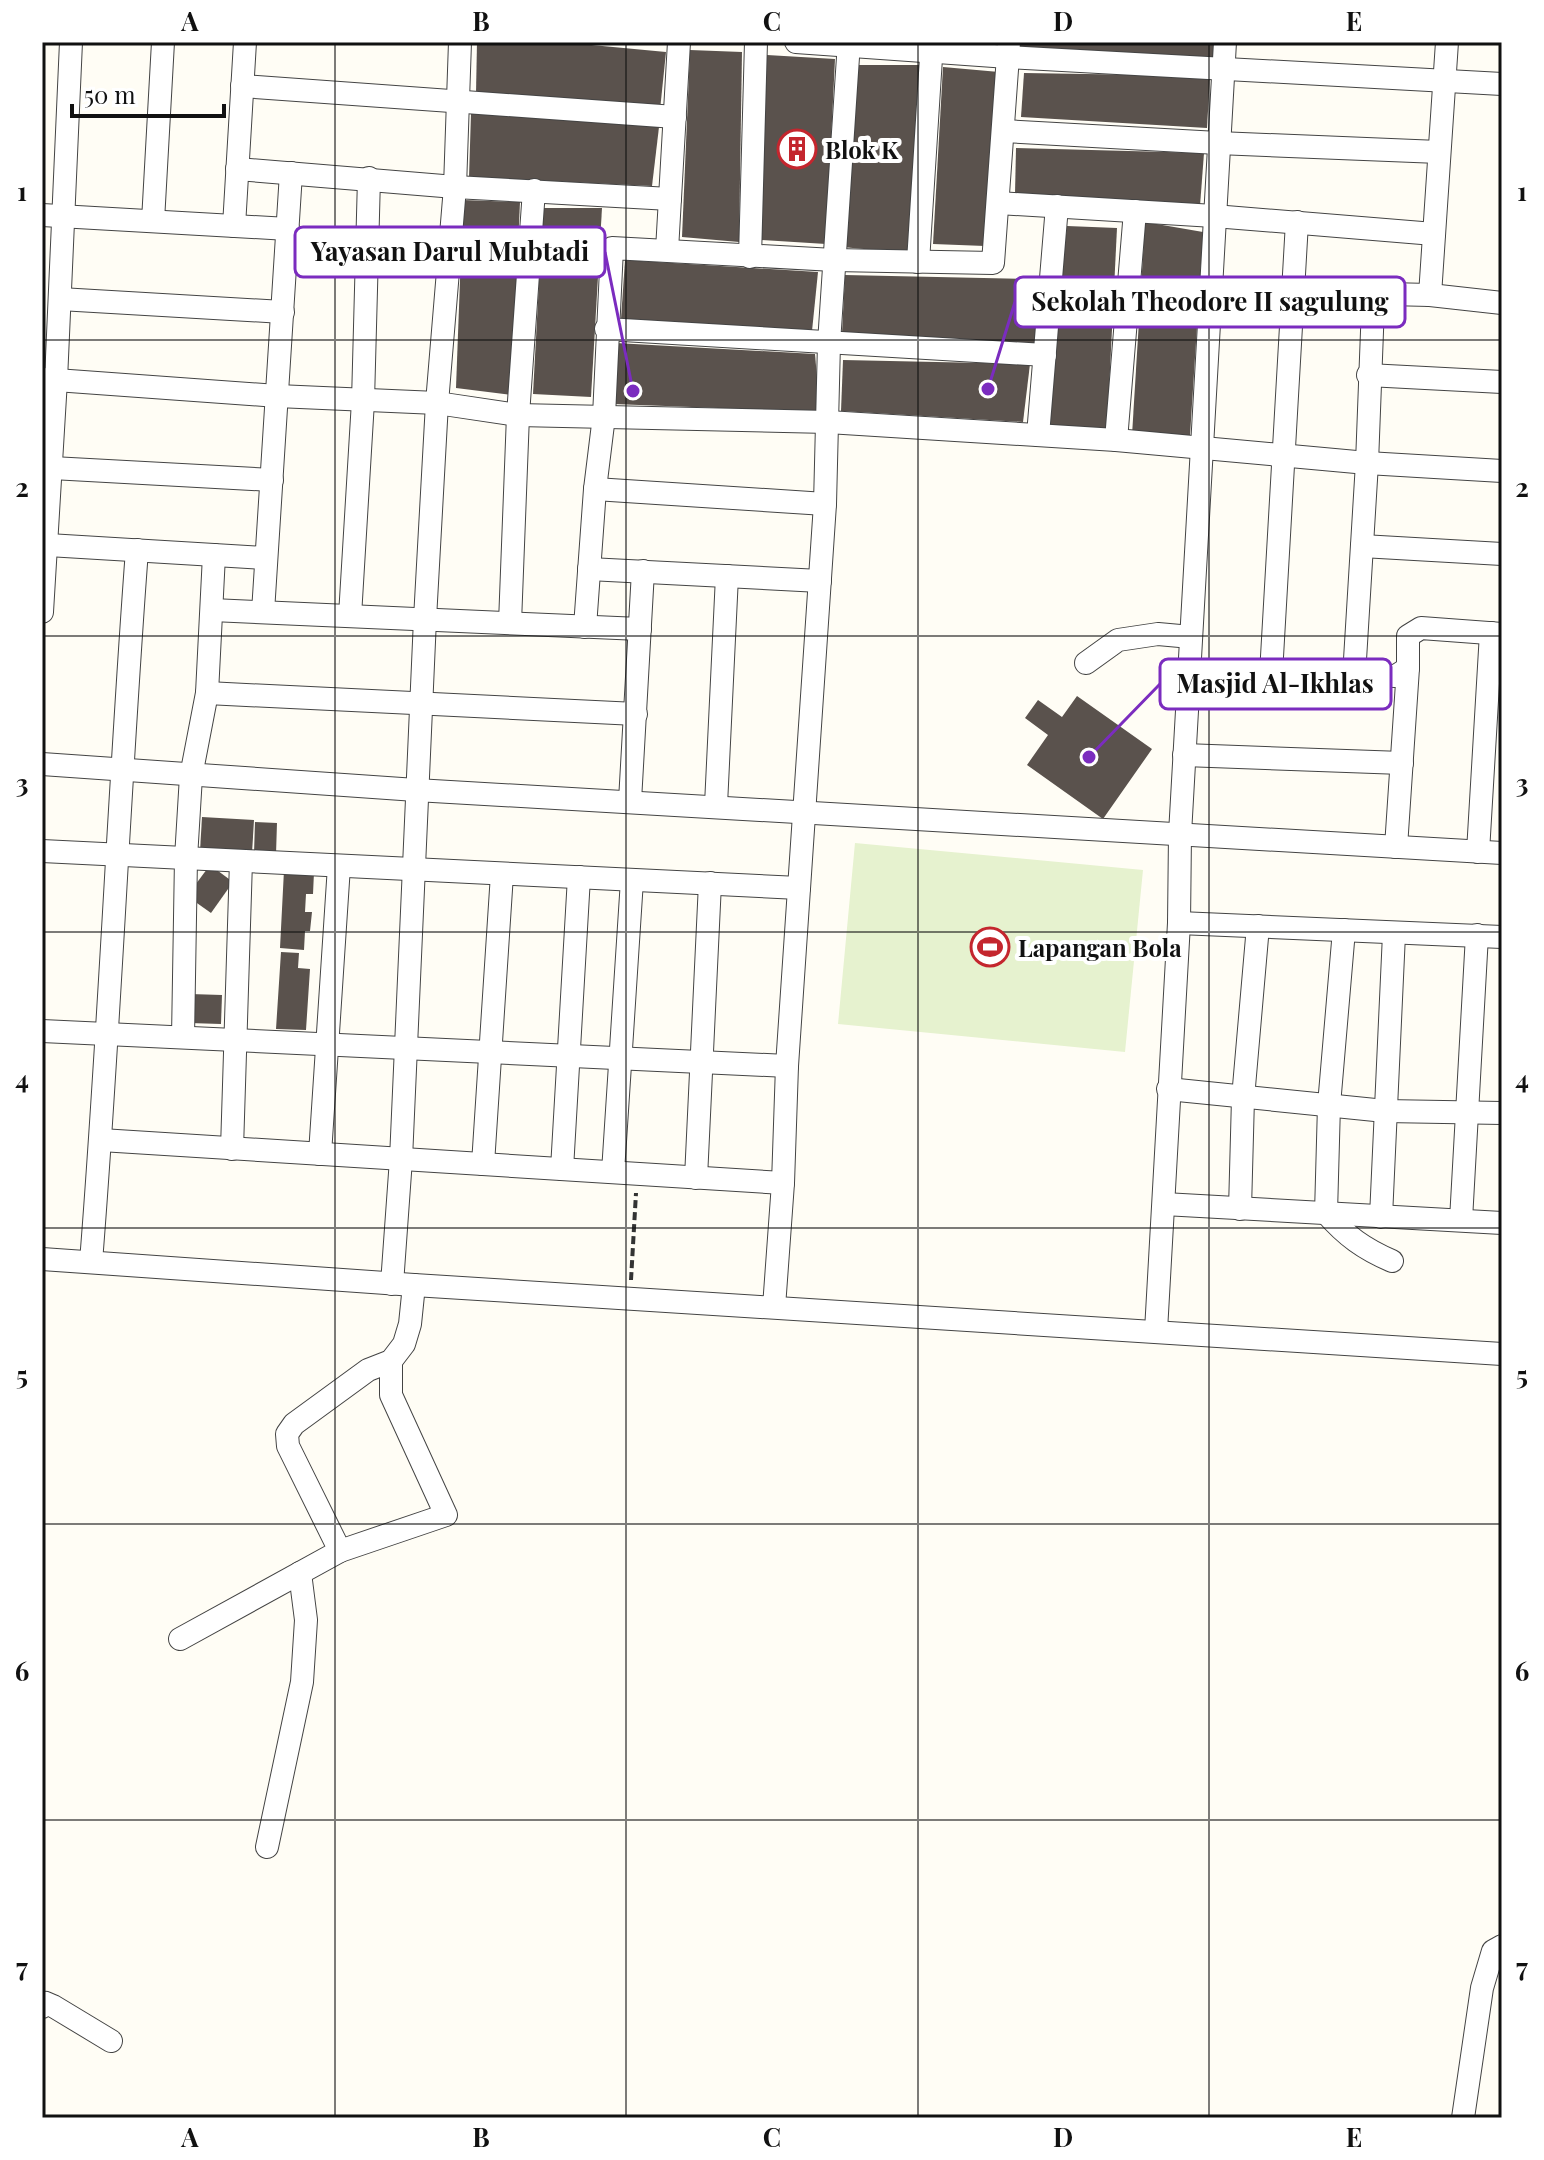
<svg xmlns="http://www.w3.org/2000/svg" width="1544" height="2160" viewBox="0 0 1544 2160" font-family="'Playfair Display',serif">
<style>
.pitch{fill:#e6f2cf}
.building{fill:#5a524d}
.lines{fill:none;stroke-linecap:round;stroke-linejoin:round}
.minor-casing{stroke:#444;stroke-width:24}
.path{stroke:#333;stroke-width:4;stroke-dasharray:8 4;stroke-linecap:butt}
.minor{stroke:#fff;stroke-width:22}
.grid{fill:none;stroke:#111;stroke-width:2;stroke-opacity:0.55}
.labels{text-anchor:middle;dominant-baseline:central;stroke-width:8;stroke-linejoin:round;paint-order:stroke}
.poi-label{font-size:24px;font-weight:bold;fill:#111;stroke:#fff;text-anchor:start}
.leader{fill:none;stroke:#7b2cbf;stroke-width:3}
.callout-dot{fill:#7b2cbf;stroke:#fff;stroke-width:3}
.callout{fill:#fff;stroke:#7b2cbf;stroke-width:3}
.callout-label{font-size:26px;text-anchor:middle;font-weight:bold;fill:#111}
.neatline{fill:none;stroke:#111;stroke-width:3}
.grid-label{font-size:26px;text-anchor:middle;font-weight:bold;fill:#111}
</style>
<rect width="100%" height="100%" fill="#fffdf5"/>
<!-- pitch -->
<path class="pitch" d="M855,843L1143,870L1125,1052L838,1024Z"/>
<!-- building -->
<g class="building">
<path d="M477,42H560L666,52L660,110L476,93Z"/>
<path d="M1017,42H1217L1216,62L1017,48Z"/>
<path d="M690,50L742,52L739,242L682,237Z"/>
<path d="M767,55L835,59L826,244L761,240Z"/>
<path d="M856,65H923L907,253L842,247Z"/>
<path d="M943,67L999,72L985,246L933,244Z"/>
<path d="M1024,73L1210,76L1207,128L1021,117Z"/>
<path d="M471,113L659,127L652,186L469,177Z"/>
<path d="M1016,148L1204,153L1200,206L1015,194Z"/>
<path d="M463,200L520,202L511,395L456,388Z"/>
<path d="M543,208H602L591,397L533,394Z"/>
<path d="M1145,222L1203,232L1190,436L1132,435Z"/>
<path d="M1067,226L1117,228L1107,431L1045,427Z"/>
<path d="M625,260L818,272L812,331L621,319Z"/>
<path d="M845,275L1035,279L1037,345L842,333Z"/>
<path d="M616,343L815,354L820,412L613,404Z"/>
<path d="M843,360L1030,364L1023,422L841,411Z"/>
<path d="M1077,696L1152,749L1103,819L1027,765L1048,735L1025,718L1038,700L1062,717Z"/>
<path d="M202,817L254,820L252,853L200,851Z"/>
<path d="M255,822L277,823L276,854L254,853Z"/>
<path d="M210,865L233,882L211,913L187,896Z"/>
<path d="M284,870L314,872L313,894H306L305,912H312L310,931H305L304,950L280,948Z"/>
<path d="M281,952L299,953L298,968L310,969L306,1030L276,1029Z"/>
<path d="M190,994L222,995L221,1024L189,1023Z"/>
</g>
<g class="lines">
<defs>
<g id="minor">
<path d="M796,42L1008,57L1502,84"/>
<path d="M242,86L675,117"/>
<path d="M1003,131L1218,143L1439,152"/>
<path d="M237,169L455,187L670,199"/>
<path d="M998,203L1214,216L1434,234"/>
<path d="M42,215L288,229"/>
<path d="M153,221L163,42"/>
<path d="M234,226L245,42"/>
<path d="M667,250L679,42"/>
<path d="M750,257L756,42"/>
<path d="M918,262L932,42"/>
<path d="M1430,295L1447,42"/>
<path d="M60,299L283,312"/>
<path d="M606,329L1045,355"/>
<path d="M1368,375L1502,382"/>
<path d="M42,379L277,396L437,403L518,415L828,422L1116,440L1367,463L1502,471"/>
<path d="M1038,435L1057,206"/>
<path d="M1116,440L1135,211"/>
<path d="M52,468L272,480"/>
<path d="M595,489L825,504"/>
<path d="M48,545L266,558"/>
<path d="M1362,546L1502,554"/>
<path d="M589,569L820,581"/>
<path d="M212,610L640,629"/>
<path d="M42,612L56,380L71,42"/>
<path d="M263,612L291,173"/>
<path d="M350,616L363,401L369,178"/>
<path d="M510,623L518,415L534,190"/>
<path d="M585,627L595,489L604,416L612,248L834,260L993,263L1009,42"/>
<path d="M1086,663L1118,640L1158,634L1191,637"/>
<path d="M1189,672L1396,676L1408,668V636L1421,628L1502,634"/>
<path d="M1271,674L1297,222"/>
<path d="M1354,676L1367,463L1373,305L1388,294L1430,295L1502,303"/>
<path d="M207,693L636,714"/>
<path d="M1184,755L1402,763"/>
<path d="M42,764L416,790L1502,853"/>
<path d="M630,801L643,571"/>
<path d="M716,805L727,576"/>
<path d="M1396,847L1408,668"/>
<path d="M42,851L799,888"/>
<path d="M1478,852L1491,633"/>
<path d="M1179,923L1502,937"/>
<path d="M1344,930L1329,1105L1326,1213C1346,1236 1364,1249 1392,1261"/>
<path d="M42,1031L787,1066"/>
<path d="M183,1037L186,858L191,776L207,693L214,555"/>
<path d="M1168,1089L1385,1111L1502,1113"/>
<path d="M101,1140L783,1183"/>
<path d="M232,1149L241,861"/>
<path d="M320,1154L339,866"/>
<path d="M483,1164L502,874"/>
<path d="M562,1169L579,877"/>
<path d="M613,1172L632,880"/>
<path d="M696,1178L710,883"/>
<path d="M1164,1204L1502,1223"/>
<path d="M1240,1209L1243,1098L1258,926"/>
<path d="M1381,1217L1394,934"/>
<path d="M1461,1220L1477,935"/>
<path d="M42,1259L414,1285L1502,1354"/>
<path d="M91,1262C110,1025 119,787 137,550"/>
<path d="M392,1284L401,1159L425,619L437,403L455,187L460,42"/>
<path d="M774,1307L783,1183L787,1066L825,504L829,343L849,42"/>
<path d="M1156,1331L1179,923L1180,834L1225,42"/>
<path d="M340,1551L446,1515L391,1395V1361"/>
<path d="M180,1639L340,1551L288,1446L287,1434L294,1424L368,1370L391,1361L404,1344L410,1324L414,1285"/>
<path d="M267,1847L302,1682L306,1620L300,1573"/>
<path d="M42,2007L46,2003L53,2006L111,2041"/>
<path d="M1463,2118L1482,1988L1493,1951L1502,1946"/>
</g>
</defs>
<!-- minor casing -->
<use href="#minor" class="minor-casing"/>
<!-- path -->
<path class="path" d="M631,1280L636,1193"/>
<!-- minor -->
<use href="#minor" class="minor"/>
</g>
<!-- grid -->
<path class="grid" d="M335,42V2118M626,42V2118M918,42V2118M1209,42V2118M42,340H1502M42,636H1502M42,932H1502M42,1228H1502M42,1524H1502M42,1820H1502"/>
<!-- icons -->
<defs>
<symbol id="building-ring" viewBox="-11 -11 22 22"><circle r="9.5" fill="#fff" stroke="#c4262e" stroke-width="1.5"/><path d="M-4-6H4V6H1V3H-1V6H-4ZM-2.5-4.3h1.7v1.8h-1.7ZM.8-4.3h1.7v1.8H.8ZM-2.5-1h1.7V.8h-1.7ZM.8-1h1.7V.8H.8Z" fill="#c4262e"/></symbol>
<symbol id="stadium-ring" viewBox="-11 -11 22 22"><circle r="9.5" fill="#fff" stroke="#c4262e" stroke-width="1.5"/><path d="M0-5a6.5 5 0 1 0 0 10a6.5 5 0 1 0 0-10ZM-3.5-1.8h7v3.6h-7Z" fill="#c4262e"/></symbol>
</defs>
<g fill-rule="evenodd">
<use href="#building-ring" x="775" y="127" width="44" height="44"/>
<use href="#stadium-ring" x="968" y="925" width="44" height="44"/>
</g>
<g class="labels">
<!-- poi labels -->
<g class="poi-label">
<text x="825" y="149">Blok K</text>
<text x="1018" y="947">Lapangan Bola</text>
</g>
</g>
<!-- callouts -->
<path class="leader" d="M633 391L605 252M988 389L1015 302M1089 757L1160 684"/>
<g class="callout-dot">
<circle cx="633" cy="391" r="8"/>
<circle cx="988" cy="389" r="8"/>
<circle cx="1089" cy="757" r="8"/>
</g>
<g class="callout">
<rect x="295" y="227" width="310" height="50" rx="8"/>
<rect x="1015" y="277" width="390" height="50" rx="8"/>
<rect x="1160" y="659" width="231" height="50" rx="8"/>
</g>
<g class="callout-label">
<text x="450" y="261">Yayasan Darul Mubtadi</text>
<text x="1210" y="311">Sekolah Theodore II sagulung</text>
<text x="1275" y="693">Masjid Al-Ikhlas</text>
</g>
<!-- border -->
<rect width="1544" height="2160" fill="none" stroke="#ffffff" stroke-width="88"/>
<!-- scale -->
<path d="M72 104v12h152v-12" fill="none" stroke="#111111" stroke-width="4"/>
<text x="84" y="104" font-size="24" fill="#111111" stroke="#ffffff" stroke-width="6" paint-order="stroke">50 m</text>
<rect x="44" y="44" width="1456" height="2072" class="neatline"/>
<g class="grid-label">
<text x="190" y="31">A</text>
<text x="481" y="31">B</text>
<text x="772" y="31">C</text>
<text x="1063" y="31">D</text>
<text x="1354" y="31">E</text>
<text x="22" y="201">1</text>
<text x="1522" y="201">1</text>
<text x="22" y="497">2</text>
<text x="1522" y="497">2</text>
<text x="22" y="793">3</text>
<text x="1522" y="793">3</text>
<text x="22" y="1089">4</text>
<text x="1522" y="1089">4</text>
<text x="22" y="1385">5</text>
<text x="1522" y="1385">5</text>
<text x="22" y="1681">6</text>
<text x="1522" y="1681">6</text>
<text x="22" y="1977">7</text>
<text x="1522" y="1977">7</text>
<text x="190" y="2147">A</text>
<text x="481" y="2147">B</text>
<text x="772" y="2147">C</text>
<text x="1063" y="2147">D</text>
<text x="1354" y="2147">E</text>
</g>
</svg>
